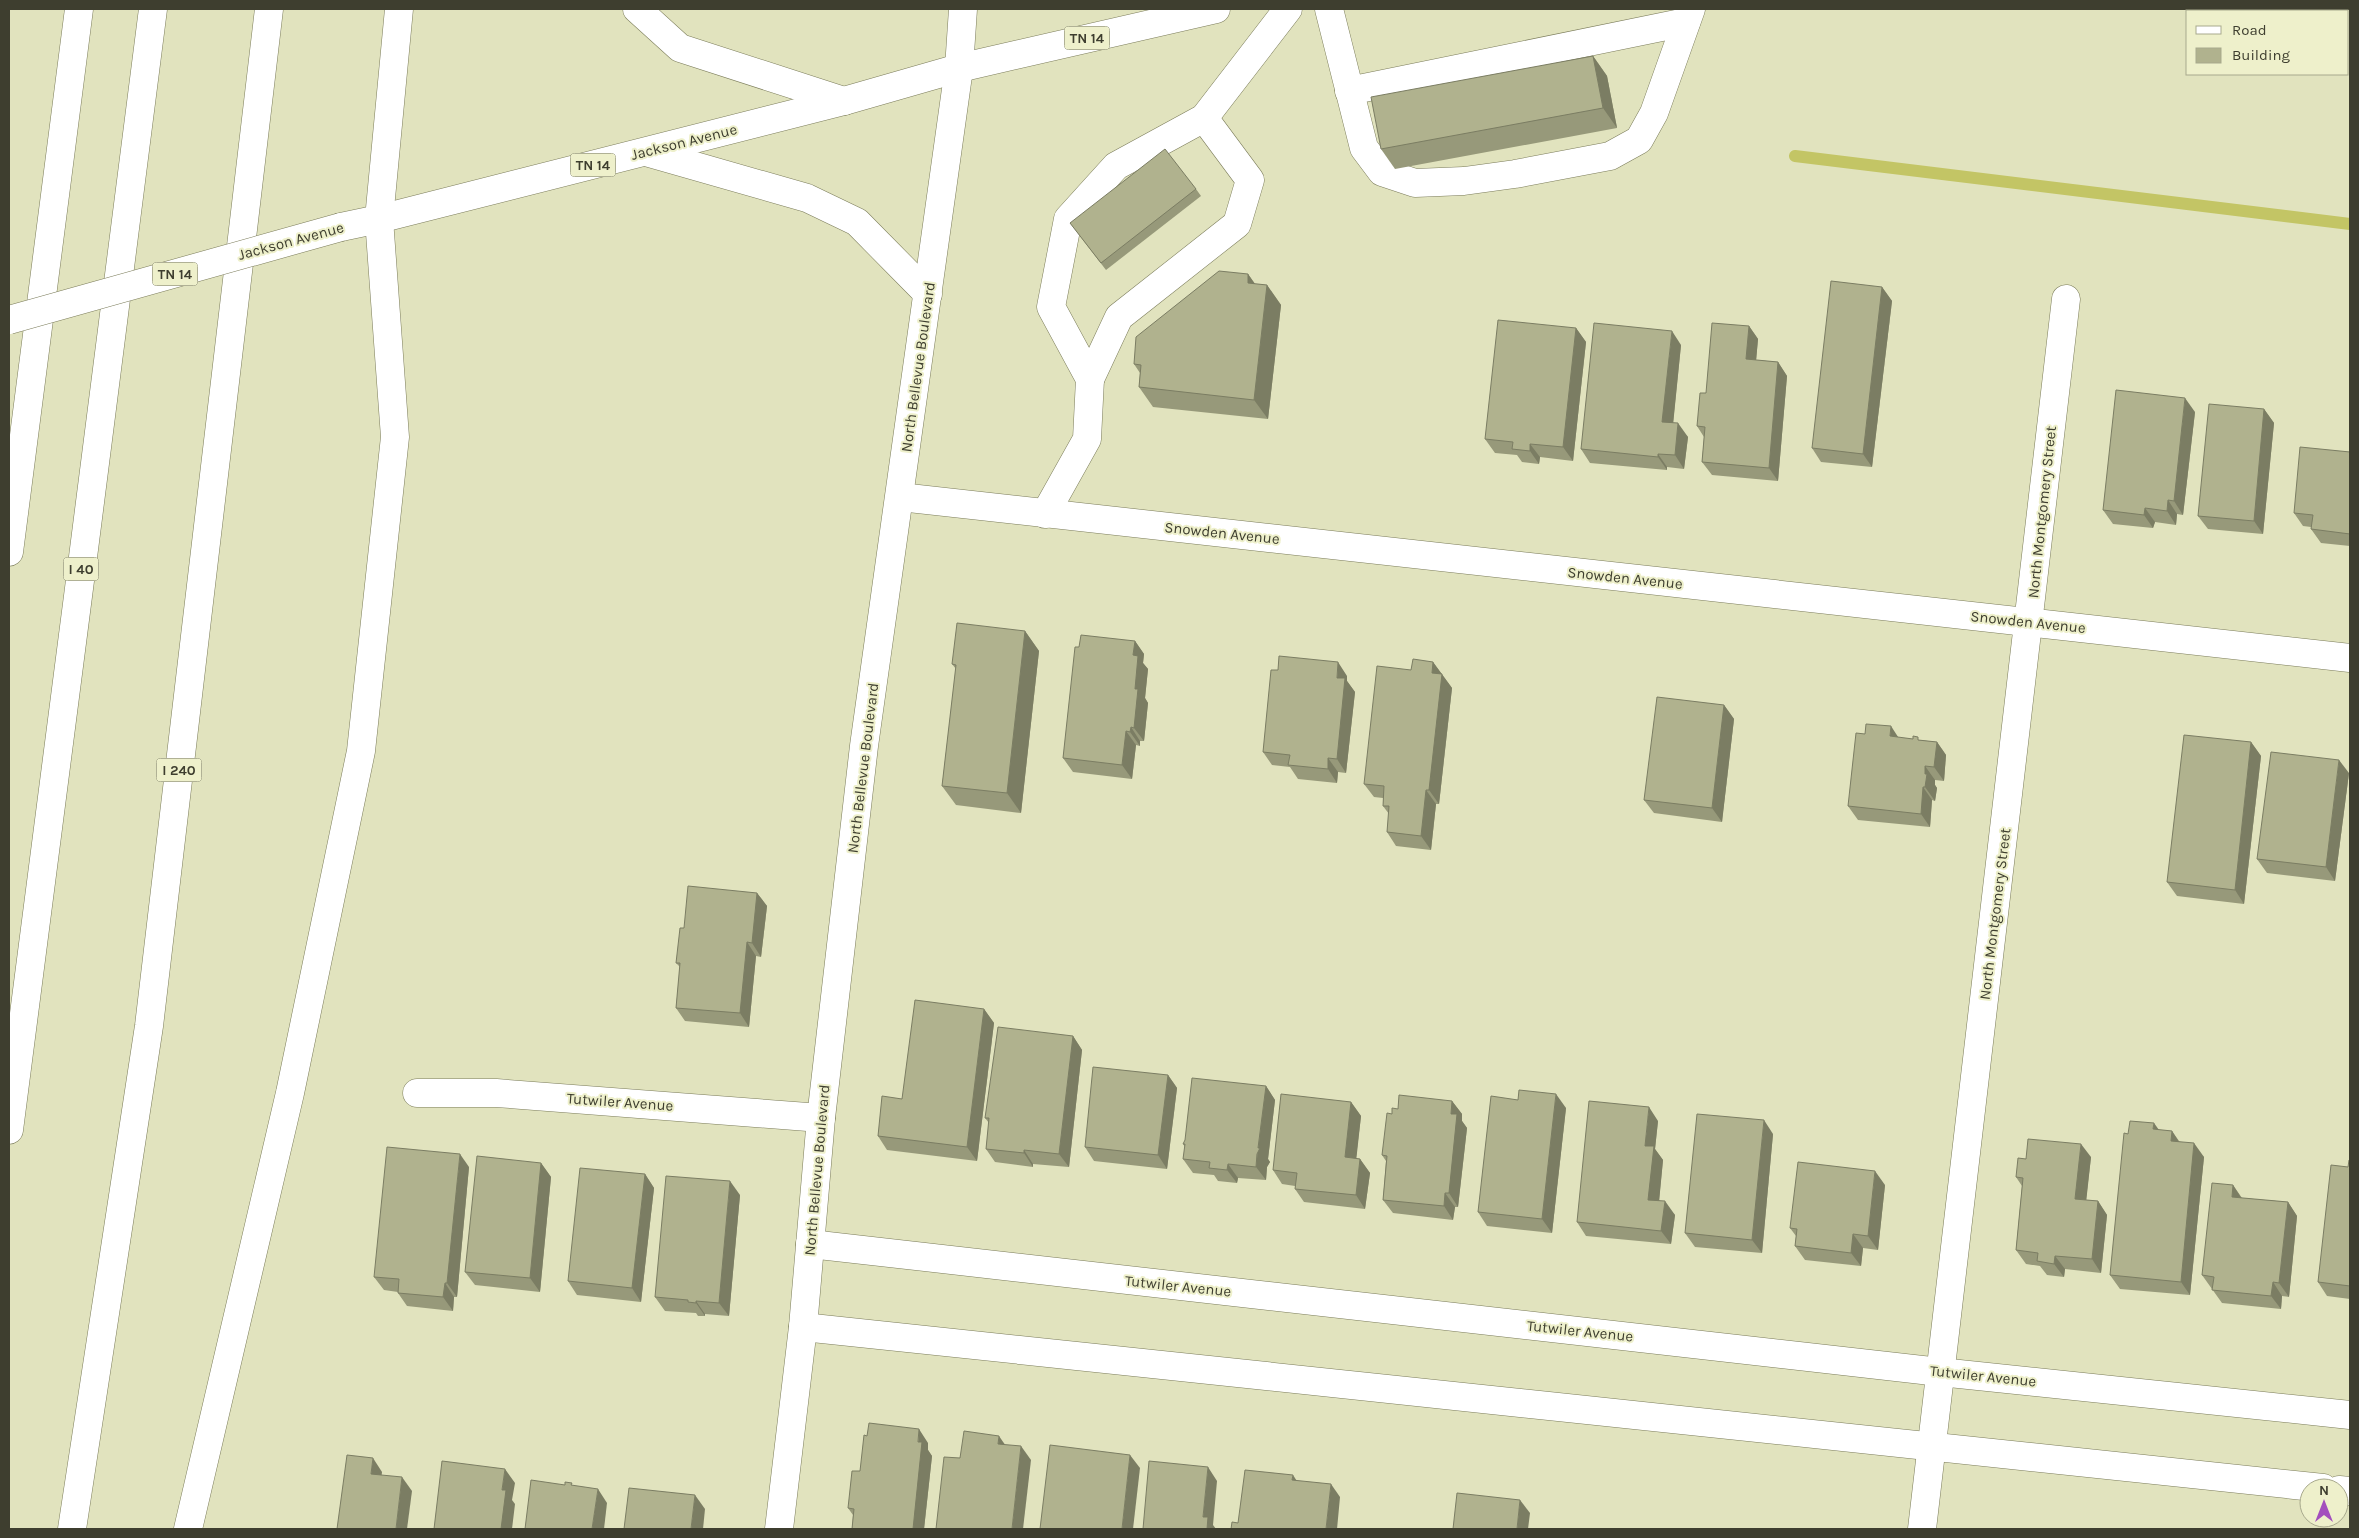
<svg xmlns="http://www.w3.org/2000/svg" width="2359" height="1538" viewBox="0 0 2359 1538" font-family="Karla,sans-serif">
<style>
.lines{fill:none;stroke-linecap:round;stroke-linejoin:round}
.stream{stroke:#c3c565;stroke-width:12}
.minor-casing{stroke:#7b7c5a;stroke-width:29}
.major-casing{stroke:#7b7c5a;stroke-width:29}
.highway-casing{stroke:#7b7c5a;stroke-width:29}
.minor{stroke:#fff;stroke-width:28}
.major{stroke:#fff;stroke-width:28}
.highway{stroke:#fff;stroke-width:28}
.major-bridge-casing{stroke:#7b7c5a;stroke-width:29;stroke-linecap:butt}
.major-bridge{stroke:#fff;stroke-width:28}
.wall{fill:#97997a}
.shaded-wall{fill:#7b7d63}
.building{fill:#b0b28e;stroke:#7b7d63}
.labels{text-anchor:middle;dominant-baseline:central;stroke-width:4;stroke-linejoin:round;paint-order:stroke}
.shield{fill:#eef0cb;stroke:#73735e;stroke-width:1}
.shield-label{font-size:14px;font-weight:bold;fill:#3e3e2f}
.street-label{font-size:15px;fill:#3e3e2f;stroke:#eef0cb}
</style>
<rect width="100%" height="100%" fill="#e1e3be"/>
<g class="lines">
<!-- stream -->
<path class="stream" d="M1795,156L2350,224"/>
<defs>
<g id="minor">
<path d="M1329,9L1364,148L1382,172L1415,183L1464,181L1515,174L1610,156L1639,140L1654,113L1691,9"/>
<path d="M1349,91L1686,22"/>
<path d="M1090,379L1119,317L1237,224L1250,180L1204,118"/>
<path d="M900,497L2350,658"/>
<path d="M1045,514L1087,439L1090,379L1051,307L1068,219L1116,166L1204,118L1288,9"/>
<path d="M417,1093H496L821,1118"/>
<path d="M810,1244L1940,1372L2350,1415"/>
<path d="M803,1327L2323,1488"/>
<path d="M2339,1490L2350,1491"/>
<path d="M779,1529L803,1327L821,1118L864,746L959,68L963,9"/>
<path d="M1922,1529L2066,299"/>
</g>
<g id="major">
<path d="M646,152L807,198L857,222L928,294"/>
<path d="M341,227L379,219L844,101L959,68L1216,9"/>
</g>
<g id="highway">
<path d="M637,9L680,48L844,101"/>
<path d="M9,552L79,9"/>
<path d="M9,1130C59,757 104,382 153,9"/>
<path d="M72,1529L149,1026L269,9"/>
<path d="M188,1529L290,1093L361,751L395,437L379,219L399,9"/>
</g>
</defs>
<!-- minor casing -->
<use href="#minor" class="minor-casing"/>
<!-- major casing -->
<use href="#major" class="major-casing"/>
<!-- highway casing -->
<use href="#highway" class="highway-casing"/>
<!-- minor -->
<use href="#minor" class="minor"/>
<!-- major -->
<use href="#major" class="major"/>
<!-- highway -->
<use href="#highway" class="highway"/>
<defs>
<path id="major-bridge" d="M9,320L341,227"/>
</defs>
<!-- major-bridge casing -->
<use href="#major-bridge" class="major-bridge-casing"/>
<!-- major-bridge -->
<use href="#major-bridge" class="major-bridge"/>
</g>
<!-- wall -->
<g class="wall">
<path d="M1593,56L1607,76L1617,128L1395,169L1381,149Z"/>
<path d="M1196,189L1201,196L1106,270L1070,223Z"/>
<path d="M1248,274L1255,284L1267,285L1281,305L1268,419L1153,407L1139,387L1140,373L1134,364Z"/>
<path d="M1882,287L1892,301L1872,467L1821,462L1812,448Z"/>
<path d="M1749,326L1758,339L1756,360L1778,362L1787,376L1778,481L1712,475L1702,462L1704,437L1697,426L1706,393Z"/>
<path d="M1576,328L1586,342L1573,461L1540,457L1539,464L1522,462L1517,455L1495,453L1485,439Z"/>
<path d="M1681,345L1673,423L1688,437L1684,469L1667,467V470L1590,463L1581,449Z"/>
<path d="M2264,409L2274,423L2263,534L2208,529L2198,516Z"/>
<path d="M2195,412L2183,515L2177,514L2176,525L2155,522L2153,528L2113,524L2103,510Z"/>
<path d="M2350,452V546L2321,543L2311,529V527L2303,526L2294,513Z"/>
<path d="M1025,631L1039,651L1021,813L956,805L942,786L956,669L952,664Z"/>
<path d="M1135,641L1144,654L1143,663L1148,669L1145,698L1148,703L1144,741H1140V746L1136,745L1132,779L1073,772L1063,758L1079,647Z"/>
<path d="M1433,662L1452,688L1439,804H1436L1431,850L1396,846L1387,832L1389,814L1383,806V798L1374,797L1364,784L1411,670Z"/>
<path d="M1347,676V681L1355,692L1346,773L1338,772L1337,783L1298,779L1290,767L1272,765L1263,752Z"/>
<path d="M1724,705L1734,719L1722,822L1654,813L1644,800Z"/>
<path d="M1865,734L1937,742L1946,755L1944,781L1935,780V785L1937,788L1935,801L1932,800L1930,827L1858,820L1848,806Z"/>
<path d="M2251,742L2261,756L2244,904L2177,896L2167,882Z"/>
<path d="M2349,773L2335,881L2267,873L2257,859Z"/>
<path d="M757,893L767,906L761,957L756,956L749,1027L685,1021L676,1008L680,967L676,963L684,928Z"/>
<path d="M984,1009L994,1023L977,1161L887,1150L878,1136L902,1099Z"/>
<path d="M1073,1036L1082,1050L1069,1167L1033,1164V1167L995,1162L986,1149L989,1123L985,1118Z"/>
<path d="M1168,1075L1177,1088L1167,1169L1094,1161L1085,1147Z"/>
<path d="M1266,1086L1275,1100L1268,1159L1270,1162L1267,1167L1266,1180L1238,1178L1237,1183L1218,1181L1214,1175L1193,1173L1183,1159L1185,1147L1183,1144Z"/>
<path d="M1518,1100L1566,1108L1552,1233L1487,1226L1478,1212Z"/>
<path d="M1452,1101L1462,1114V1121L1467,1128L1458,1207H1455L1453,1220L1393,1213L1383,1200L1386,1161L1382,1155L1392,1114L1398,1109Z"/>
<path d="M1351,1102L1361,1116L1356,1158L1360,1159L1370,1173L1365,1209L1304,1202L1295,1189V1186L1282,1184L1273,1170Z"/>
<path d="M1658,1121L1655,1149L1663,1160L1659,1200L1675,1215L1671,1244L1586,1236L1577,1222Z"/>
<path d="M2158,1130L2172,1131L2179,1141L2204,1157L2190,1295L2120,1289L2110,1275L2128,1134Z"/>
<path d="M1773,1134L1762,1253L1695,1247L1685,1233Z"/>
<path d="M2091,1157L2086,1200L2098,1201L2107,1215L2101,1273L2065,1269L2064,1277L2047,1275L2040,1266L2026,1264L2016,1250L2022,1186L2016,1177L2026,1159Z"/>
<path d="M2350,1160V1299L2327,1296L2318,1282Z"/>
<path d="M541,1163L551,1177L540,1292L475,1285L465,1272Z"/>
<path d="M469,1167L457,1297H454L453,1311L407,1306L398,1293V1292L384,1290L374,1277Z"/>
<path d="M645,1174L654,1188L641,1302L577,1295L568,1281Z"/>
<path d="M1885,1185L1878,1250L1863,1248L1861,1266L1805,1260L1795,1246L1796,1236L1790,1228Z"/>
<path d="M2233,1185L2242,1198L2288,1202L2297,1216L2289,1297L2282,1296L2281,1309L2222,1303L2202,1275Z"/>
<path d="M740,1195L729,1316L705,1314V1316H698L696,1313L665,1311L655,1297Z"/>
<path d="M928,1443V1450L932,1456L924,1529H852L853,1515L848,1508Z"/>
</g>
<!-- shaded-wall -->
<g class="shaded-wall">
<path d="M1593,56L1607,76L1617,128L1603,108Z"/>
<path d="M1248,274L1262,294L1248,283Z"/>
<path d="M1267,285L1281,305L1268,419L1254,400Z"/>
<path d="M1882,287L1892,301L1872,467L1863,454Z"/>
<path d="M1749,326L1758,339L1755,373L1746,359Z"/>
<path d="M1576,328L1586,342L1573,461L1563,447Z"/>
<path d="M1672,331L1681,345L1672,435L1662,422Z"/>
<path d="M1778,362L1787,376L1778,481L1769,468Z"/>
<path d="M2185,398L2195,412L2183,515L2174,501Z"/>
<path d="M2264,409L2274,423L2263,534L2254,521Z"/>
<path d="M1678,423L1688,437L1684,469L1675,455Z"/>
<path d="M1530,444L1540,457L1539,464L1530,451Z"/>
<path d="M1658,454L1667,467V470L1658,457Z"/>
<path d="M2168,500L2177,514L2176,525L2167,511Z"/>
<path d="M2145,508L2155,522L2153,528L2144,515Z"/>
<path d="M1025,631L1039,651L1021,813L1007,793Z"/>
<path d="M1135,641L1144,654L1143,663L1148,669L1145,698L1148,703L1144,741L1134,728L1135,689L1133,655Z"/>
<path d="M1338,662L1347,676V681L1355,692L1346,773L1337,759V678Z"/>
<path d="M1433,662L1452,688L1439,804L1429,790L1432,673Z"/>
<path d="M1724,705L1734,719L1722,822L1712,808Z"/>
<path d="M1891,726L1900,740L1890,736Z"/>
<path d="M1131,727L1140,741V746L1130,732Z"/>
<path d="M1126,731L1136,745L1132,779L1122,765Z"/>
<path d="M1937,742L1946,755L1944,781L1934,767Z"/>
<path d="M2251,742L2261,756L2244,904L2235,890Z"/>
<path d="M1328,758L1338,772L1337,783L1328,769Z"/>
<path d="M2339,760L2349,773L2335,881L2326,867Z"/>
<path d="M1925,766L1935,780V785L1937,788L1935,801L1925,787Z"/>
<path d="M1923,787L1932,800L1930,827L1921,814Z"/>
<path d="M1426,790L1436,804L1431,850L1421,836Z"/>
<path d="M757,893L767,906L761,957L752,943Z"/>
<path d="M747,942L756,956L749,1027L740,1013Z"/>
<path d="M984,1009L994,1023L977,1161L967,1147Z"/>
<path d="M1073,1036L1082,1050L1069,1167L1059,1154Z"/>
<path d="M1168,1075L1177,1088L1167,1169L1158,1155Z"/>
<path d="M1266,1086L1275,1100L1268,1159L1270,1162L1267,1167L1266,1180L1256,1167Z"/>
<path d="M1556,1094L1566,1108L1552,1233L1542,1219Z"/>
<path d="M1452,1101L1462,1114V1121L1467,1128L1458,1207L1449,1193L1451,1114Z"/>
<path d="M1351,1102L1361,1116L1355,1171L1345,1157Z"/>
<path d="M1649,1107L1658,1121L1655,1149L1663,1160L1658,1213L1648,1200L1645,1146Z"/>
<path d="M1764,1120L1773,1134L1762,1253L1752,1240Z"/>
<path d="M2154,1123L2164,1137L2153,1129Z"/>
<path d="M2172,1131L2181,1145L2171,1141Z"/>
<path d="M2194,1143L2204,1157L2190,1295L2181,1282Z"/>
<path d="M2081,1144L2091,1157L2085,1212L2075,1199Z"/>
<path d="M1024,1150L1033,1164V1167L1024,1153Z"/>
<path d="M460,1154L469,1167L457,1297L447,1283Z"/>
<path d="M1360,1159L1370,1173L1365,1209L1356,1195Z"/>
<path d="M541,1163L551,1177L540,1292L530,1278Z"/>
<path d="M1228,1164L1238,1178L1237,1183L1227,1170Z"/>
<path d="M1875,1171L1885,1185L1878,1250L1868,1236Z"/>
<path d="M645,1174L654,1188L641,1302L632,1288Z"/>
<path d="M730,1181L740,1195L729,1316L719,1303Z"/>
<path d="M2233,1185L2242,1199L2232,1197Z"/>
<path d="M1445,1193L1455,1207L1453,1220L1444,1206Z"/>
<path d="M1665,1201L1675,1215L1671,1244L1661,1231Z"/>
<path d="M2098,1201L2107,1215L2101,1273L2092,1259Z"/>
<path d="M2288,1202L2297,1216L2289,1297L2279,1283Z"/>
<path d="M1853,1234L1863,1248L1861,1266L1851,1253Z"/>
<path d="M2055,1256L2065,1269L2064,1277L2054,1264Z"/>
<path d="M2273,1282L2282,1296L2281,1309L2271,1296Z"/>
<path d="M445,1283L454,1297L453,1311L443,1297Z"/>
<path d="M696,1301L705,1314V1316L696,1303Z"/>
<path d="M919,1429L928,1443V1450L932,1456L924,1529H913Z"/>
<path d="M999,1436L1008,1449L998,1444Z"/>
<path d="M1021,1446L1031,1460L1023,1529H1012Z"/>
<path d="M1130,1455L1140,1468L1133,1529H1122Z"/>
<path d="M373,1458L382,1472L380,1487L371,1474Z"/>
<path d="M1208,1467L1217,1481L1213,1525L1216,1529H1207L1203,1517Z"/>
<path d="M505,1469L515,1483L512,1500L515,1504L512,1529H501L502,1490Z"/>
<path d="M1293,1475L1302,1489L1292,1480Z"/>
<path d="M402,1477L412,1491L407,1529H396Z"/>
<path d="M1331,1484L1340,1497L1337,1529H1326Z"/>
<path d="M598,1489L607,1503L604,1529H592Z"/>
<path d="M695,1495L705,1509L703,1529H691Z"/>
<path d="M1520,1500L1530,1513L1528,1529H1517Z"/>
</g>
<!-- building -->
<g class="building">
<path d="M1593,56L1603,108L1381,149L1371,97Z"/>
<path d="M1165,149L1196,189L1101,263L1070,223Z"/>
<path d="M1219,271L1248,274V283L1267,285L1254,400L1139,387L1141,365L1134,364L1136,337Z"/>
<path d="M1831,281L1882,287L1863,454L1812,448Z"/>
<path d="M1498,320L1576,328L1563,447L1530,444V451L1512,449L1513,442L1485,439Z"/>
<path d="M1594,323L1672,331L1662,422L1678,423L1675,455L1658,454V457L1581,449Z"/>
<path d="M1712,323L1749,326L1746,359L1778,362L1769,468L1702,462L1705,427L1697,426L1700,393H1706Z"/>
<path d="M2116,390L2185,398L2174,501L2168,500L2167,511L2145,508L2144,515L2103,510Z"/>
<path d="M2209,404L2264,409L2254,521L2198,516Z"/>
<path d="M2300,447L2350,452V534L2311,529L2313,515L2294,513Z"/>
<path d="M957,623L1025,631L1007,793L942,786L956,665L952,664Z"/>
<path d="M1081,635L1135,641L1133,655L1138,656L1135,689H1138L1134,728L1131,727L1130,732L1126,731L1122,765L1063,758L1075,647H1079Z"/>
<path d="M1279,656L1338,662L1337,678H1345L1337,759L1328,758V769L1288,765L1290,755L1263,752L1271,670H1278Z"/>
<path d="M1413,659L1433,662L1432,673L1442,674L1429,790H1426L1421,836L1387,832L1389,806H1383L1384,786L1364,784L1377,666L1411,670Z"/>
<path d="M1657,697L1724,705L1712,808L1644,800Z"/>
<path d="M1866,724L1891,726L1890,736L1913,739V736L1918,737V740L1937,742L1934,767L1925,766V774H1927L1925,787H1923L1921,814L1848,806L1856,733L1865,734Z"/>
<path d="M2184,735L2251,742L2235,890L2167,882Z"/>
<path d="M2271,752L2339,760L2326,867L2257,859Z"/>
<path d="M688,886L757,893L752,943L747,942L740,1013L676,1008L680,963H676L680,928H684Z"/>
<path d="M915,1000L984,1009L967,1147L878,1136L882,1096L902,1099Z"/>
<path d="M998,1027L1073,1036L1059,1154L1024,1150V1153L986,1149L989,1118H985Z"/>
<path d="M1093,1067L1168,1075L1158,1155L1085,1147Z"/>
<path d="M1192,1078L1266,1086L1258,1148H1260L1257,1154L1256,1167L1228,1164L1227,1170L1209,1168L1210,1162L1183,1159L1185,1144H1183L1185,1140Z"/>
<path d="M1519,1090L1556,1094L1542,1219L1478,1212L1491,1096L1518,1100Z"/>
<path d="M1281,1094L1351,1102L1345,1157L1360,1159L1356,1195L1295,1189L1297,1173L1273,1170Z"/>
<path d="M1399,1095L1452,1101L1451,1114H1457L1449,1193H1445L1444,1206L1383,1200L1387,1156L1382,1155L1387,1113L1392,1114V1108L1398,1109Z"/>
<path d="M1589,1101L1649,1107L1645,1146H1654L1648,1200L1665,1201L1661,1231L1577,1222Z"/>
<path d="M1697,1114L1764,1120L1752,1240L1685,1233Z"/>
<path d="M2130,1121L2154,1123L2153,1129L2172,1131L2171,1141L2194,1143L2181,1282L2110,1275L2124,1133L2128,1134Z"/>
<path d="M2028,1139L2081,1144L2075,1199L2098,1201L2092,1259L2055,1256L2054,1264L2037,1261L2038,1253L2016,1250L2023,1178L2016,1177L2018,1158L2026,1159Z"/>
<path d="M387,1147L460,1154L447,1283H445L443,1297L398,1293L399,1279L374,1277Z"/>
<path d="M477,1156L541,1163L530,1278L465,1272Z"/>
<path d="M2349,1160H2350V1286L2318,1282L2331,1165L2348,1167Z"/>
<path d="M1798,1162L1875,1171L1868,1236L1853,1234L1851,1253L1795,1246L1797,1229L1790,1228Z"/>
<path d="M580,1168L645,1174L632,1288L568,1281Z"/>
<path d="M666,1176L730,1181L719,1303L696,1301V1303L688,1302V1300L655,1297Z"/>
<path d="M2212,1183L2233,1185L2232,1197L2288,1202L2279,1283L2273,1282L2271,1296L2212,1290L2214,1277L2202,1275Z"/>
<path d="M869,1423L919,1429L918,1442H922L913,1529H852L854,1509L848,1508L852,1471H860L864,1435L867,1436Z"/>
<path d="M964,1431L999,1436L998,1444L1021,1446L1012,1529H936L944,1457L960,1458Z"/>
<path d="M1050,1445L1130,1455L1122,1529H1040Z"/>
<path d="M347,1455L373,1458L371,1474L402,1477L396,1529H337Z"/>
<path d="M442,1461L505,1469L502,1490H506L501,1529H434Z"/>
<path d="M1149,1461L1208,1467L1203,1517H1208L1207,1529H1143Z"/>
<path d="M1245,1470L1293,1475L1292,1480L1331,1484L1326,1529H1231L1232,1522L1238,1523Z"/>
<path d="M531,1480L565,1485V1482L572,1483L571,1485L598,1489L592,1529H525Z"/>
<path d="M629,1488L695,1495L691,1529H624Z"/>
<path d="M1457,1493L1520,1500L1517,1529H1453Z"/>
</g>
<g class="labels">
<!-- shield labels -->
<g class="shield">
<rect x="1064.5" y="26.5" width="45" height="23" rx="4"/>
<rect x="570.5" y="153.5" width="45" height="23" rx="4"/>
<rect x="152.5" y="262.5" width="45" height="23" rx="4"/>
<rect x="63.5" y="557.5" width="35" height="23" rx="4"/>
<rect x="156.5" y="758.5" width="45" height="23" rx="4"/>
</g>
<g class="shield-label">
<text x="1087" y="38">TN 14</text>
<text x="593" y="165">TN 14</text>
<text x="175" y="274">TN 14</text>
<text x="81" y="569">I 40</text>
<text x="179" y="770">I 240</text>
</g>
<!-- street labels -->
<g class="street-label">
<text transform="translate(684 142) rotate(-14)">Jackson Avenue</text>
<text transform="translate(291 241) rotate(-15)">Jackson Avenue</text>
<text transform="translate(918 367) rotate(-82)">North Bellevue Boulevard</text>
<text transform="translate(2042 512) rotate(-84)">North Montgomery Street</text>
<text transform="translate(1222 533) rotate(6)">Snowden Avenue</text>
<text transform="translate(1625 578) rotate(6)">Snowden Avenue</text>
<text transform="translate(2028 622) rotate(6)">Snowden Avenue</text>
<text transform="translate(863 768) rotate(-83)">North Bellevue Boulevard</text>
<text transform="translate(1995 914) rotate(-83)">North Montgomery Street</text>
<text transform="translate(620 1102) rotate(4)">Tutwiler Avenue</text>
<text transform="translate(817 1170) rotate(-85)">North Bellevue Boulevard</text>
<text transform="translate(1178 1286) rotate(6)">Tutwiler Avenue</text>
<text transform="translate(1580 1331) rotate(6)">Tutwiler Avenue</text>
<text transform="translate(1983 1376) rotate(6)">Tutwiler Avenue</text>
</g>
</g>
<!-- border -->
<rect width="2359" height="1538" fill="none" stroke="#3e3e2f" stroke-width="20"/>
<!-- legend -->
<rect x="2186" y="10" width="162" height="65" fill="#eef0cb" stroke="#a8a98d"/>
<rect x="2196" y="26" width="25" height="8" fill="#ffffff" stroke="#a8a98d"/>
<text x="2232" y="35" font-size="15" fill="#3e3e2f">Road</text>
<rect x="2196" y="48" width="25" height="15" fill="#b0b28e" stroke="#a8a98d"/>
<text x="2232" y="60" font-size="15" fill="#3e3e2f">Building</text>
<!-- north arrow -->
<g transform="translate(2324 1503)"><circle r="24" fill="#eef0cb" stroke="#a8a98d"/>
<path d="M0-4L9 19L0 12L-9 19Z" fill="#a34ebd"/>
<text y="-8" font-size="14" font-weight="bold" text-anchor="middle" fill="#3e3e2f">N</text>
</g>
</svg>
